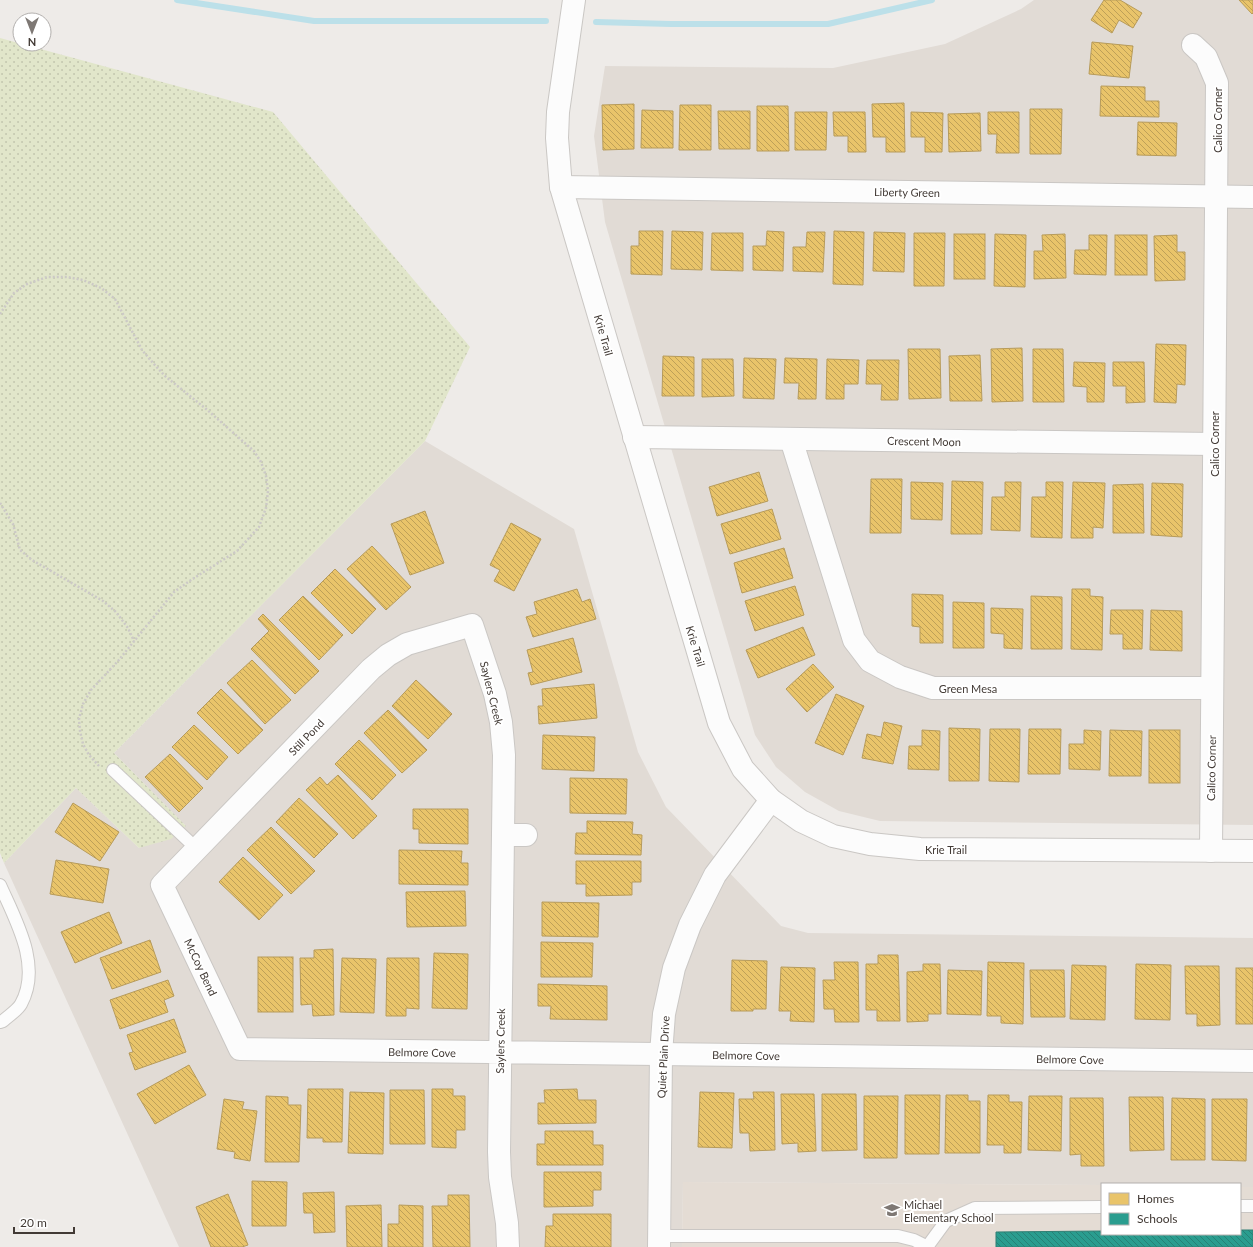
<svg xmlns="http://www.w3.org/2000/svg" width="1253" height="1247" viewBox="0 0 1253 1247" font-family="Lato,sans-serif">
<style>
.residential{fill:#e1dbd5}
.education{fill:#e4dcd4}
.grass{fill:url(#grass-dots)}
.homes{fill:url(#homes-back-hatch);stroke:#b79b5a}
.schools{fill:url(#schools-back-hatch);stroke:#317f74}
.lines{fill:none;stroke-linecap:round;stroke-linejoin:round}
.stream{stroke:#bce0e9;stroke-width:6}
.service-casing{stroke:#cac7c4;stroke-width:14}
.minor-casing{stroke:#cac7c4;stroke-width:24}
.path{stroke:#ccc9c6;stroke-width:2.5;stroke-dasharray:2 2;stroke-linecap:butt}
.service{stroke:#fcfcfc;stroke-width:12}
.minor{stroke:#fcfcfc;stroke-width:22}
.labels{text-anchor:middle;dominant-baseline:central;stroke-width:4;stroke-linejoin:round;paint-order:stroke}
.street-label{font-size:11px;fill:#423a35;stroke:#fff}
.poi-label{font-size:11px;fill:#423a35;stroke:#fff;text-anchor:start}
</style>
<defs>
<pattern id="grass-dots" width="8" height="8" patternUnits="userSpaceOnUse"><rect width="8" height="8" fill="#e1e6ca"/><path d="M2 2h.1M6 6h.1" fill="none" stroke="#c2c6ae" stroke-width="1.8" stroke-linecap="round"/></pattern>
<pattern id="homes-back-hatch" width="6" height="6" patternUnits="userSpaceOnUse"><rect width="6" height="6" fill="#e9c46a"/><path d="M-1 5l2 2M0 0l6 6M5-1l2 2" fill="none" stroke="#bea058"/></pattern>
<pattern id="schools-back-hatch" width="6" height="6" patternUnits="userSpaceOnUse"><rect width="6" height="6" fill="#2a9d8f"/><path d="M-1 5l2 2M0 0l6 6M5-1l2 2" fill="none" stroke="#268176"/></pattern>
</defs>
<rect width="100%" height="100%" fill="#eeebe8"/>
<!-- residential -->
<g class="residential">
<path d="M1034,0H1253V825L880,821L839,811L805,792L776,767L755,735L605,222L594,136L605,66L833,68L945,44L1021,9Z"/>
<path d="M425,441L574,529L638,752L666,807L781,926L808,933L1253,938V1187H1240V1184H1102V1185L683,1182L682,1247H179L4,863L76,788L139,848L186,826L114,753Z"/>
</g>
<!-- education -->
<path class="education" d="M683,1182L1102,1185V1234H1240V1187H1253V1247H682Z"/>
<!-- grass -->
<path class="grass" d="M0,38L273,112L470,347L425,441L114,753L186,826L171,839L139,848L76,788L4,863L0,853Z"/>
<!-- homes -->
<g class="homes">
<path d="M1104,0H1120L1142,13L1133,28L1119,20L1112,33L1091,20Z"/>
<path d="M1239,0H1253V13L1252,14Z"/>
<path d="M1092,42L1133,46L1129,78L1089,74Z"/>
<path d="M1101,86L1145,87V101H1159V117L1100,116Z"/>
<path d="M904,103L905,152H886V137H873L872,104Z"/>
<path d="M634,104V149L603,150L602,105Z"/>
<path d="M680,105H711V150H679Z"/>
<path d="M757,106H788L789,151H757Z"/>
<path d="M1030,109H1062L1061,154H1030Z"/>
<path d="M642,110L673,111V148H641Z"/>
<path d="M718,111H750V149H719Z"/>
<path d="M795,112H827L826,150H795Z"/>
<path d="M833,112H865L866,152H848V136H834Z"/>
<path d="M911,112L943,113L942,152H925V137H911Z"/>
<path d="M988,112H1019V153H996L997,134H988Z"/>
<path d="M980,113L981,151L949,152L948,114Z"/>
<path d="M1138,122L1177,123L1176,156L1137,155Z"/>
<path d="M639,231H663L662,275L631,274V246H639Z"/>
<path d="M672,231L703,232L702,270L671,269Z"/>
<path d="M767,231L784,232L783,271L753,270V246H766Z"/>
<path d="M834,231L864,232L863,285L833,284Z"/>
<path d="M807,232H825L823,272L793,271V247H806Z"/>
<path d="M874,232L905,233L904,272L873,271Z"/>
<path d="M712,233H743V271L711,270Z"/>
<path d="M914,233H945L944,286H914Z"/>
<rect x="954" y="234" width="31" height="45"/>
<path d="M995,234L1026,235L1025,287L994,286Z"/>
<path d="M1065,234L1066,278L1034,279V251H1043L1042,235Z"/>
<path d="M1089,235H1107L1106,275L1074,274L1075,250H1089Z"/>
<rect x="1115" y="235" width="32" height="40"/>
<path d="M1177,235V252H1185V280L1155,281L1154,236Z"/>
<path d="M1156,344L1186,345L1185,385L1177,384L1176,403L1154,402Z"/>
<path d="M1022,348L1023,401L992,402L991,349Z"/>
<path d="M908,349H940L941,398L909,399Z"/>
<path d="M1033,349H1063L1064,402H1033Z"/>
<path d="M980,355L982,401H950L949,356Z"/>
<path d="M663,356L694,357V396H662Z"/>
<path d="M744,358L776,359L774,399L743,398Z"/>
<path d="M785,358L817,359L816,399H798L799,383H784Z"/>
<path d="M702,359H733L734,396L702,397Z"/>
<path d="M827,359L859,360L858,384H844V399H826Z"/>
<path d="M867,360H899L898,400H881L882,384H866Z"/>
<path d="M1074,362L1105,363L1104,402H1087V387L1073,386Z"/>
<path d="M1113,362H1144L1145,402L1126,403V386H1113Z"/>
<path d="M759,472L768,501L717,516L709,487Z"/>
<path d="M871,479H902L901,533H870Z"/>
<path d="M952,481L983,482L982,534H951Z"/>
<path d="M911,482L943,483L942,520L911,519Z"/>
<path d="M1005,482H1021L1020,531L991,530L992,497H1005Z"/>
<path d="M1046,482H1063L1062,538L1031,537L1032,497H1046Z"/>
<path d="M1073,482L1105,483L1103,528L1093,527V538H1071Z"/>
<path d="M1152,483L1183,484L1182,537L1151,535Z"/>
<path d="M1143,484L1144,533H1113V485Z"/>
<path d="M772,509L781,539L730,554L721,524Z"/>
<path d="M425,511L444,563L410,575L391,524Z"/>
<path d="M511,523L541,539L514,591L494,581L500,570L490,565Z"/>
<path d="M372,546L411,587L386,610L347,569Z"/>
<path d="M784,548L793,578L742,593L734,563Z"/>
<path d="M335,569L376,609L352,634L311,593Z"/>
<path d="M795,586L804,615L755,631L745,601Z"/>
<path d="M577,589L582,602L590,599L596,619L533,637L526,617L537,614L534,602Z"/>
<path d="M1072,589H1090V596L1103,597L1102,650L1071,649Z"/>
<path d="M912,594L943,595V643H920V627L912,626Z"/>
<path d="M303,596L343,635L319,660L279,620Z"/>
<path d="M1031,596L1062,597V649H1031Z"/>
<path d="M953,602L984,603V648H953Z"/>
<path d="M991,608L1023,609L1022,649L1004,648V634L991,633Z"/>
<path d="M1111,610H1143L1142,649H1123V634H1110Z"/>
<path d="M1151,610L1182,611V651L1150,650Z"/>
<path d="M263,614L319,671L295,694L251,649L269,631L258,619Z"/>
<path d="M803,627L815,655L758,678L746,650Z"/>
<path d="M573,638L582,672L531,685L528,673L533,672L527,650Z"/>
<path d="M252,660L291,700L265,724L227,683Z"/>
<path d="M813,664L834,687L807,712L786,689Z"/>
<path d="M416,680L452,714L428,739L392,706Z"/>
<path d="M594,684L597,718L539,724L538,706H543L542,689Z"/>
<path d="M221,689L263,730L238,754L197,713Z"/>
<path d="M836,694L864,706L843,755L815,743Z"/>
<path d="M388,710L427,750L402,773L364,733Z"/>
<path d="M884,722L902,726L893,764L862,758L867,734L881,737Z"/>
<path d="M194,725L228,757L207,780L172,747Z"/>
<path d="M949,728L980,729L979,781H949Z"/>
<path d="M990,729H1020L1019,782L989,781Z"/>
<path d="M1029,729H1061L1060,774H1028Z"/>
<path d="M922,730L940,731L939,770L908,769L909,746H922Z"/>
<path d="M1084,730L1101,731L1100,770L1069,769V744H1084Z"/>
<path d="M1110,730L1142,731L1141,776H1109Z"/>
<rect x="1149" y="730" width="31" height="53"/>
<path d="M543,735L595,737L594,771L542,769Z"/>
<path d="M359,740L396,775L372,800L335,764Z"/>
<path d="M170,754L203,788L179,812L145,777Z"/>
<path d="M338,775L377,816L353,839L306,790L320,777L327,785Z"/>
<path d="M570,778L627,779L626,814L570,813Z"/>
<path d="M299,798L338,834L314,858L276,822Z"/>
<path d="M73,803L119,832L100,861L55,832Z"/>
<path d="M413,809H468V844L419,843V829H413Z"/>
<path d="M587,821L633,822L632,834L642,835L641,855L575,854L576,833H587Z"/>
<path d="M271,827L315,871L291,894L247,850Z"/>
<path d="M399,850L462,851L461,863H468V885L399,884Z"/>
<path d="M243,857L283,895L259,920L219,882Z"/>
<path d="M56,860L109,869L103,903L50,894Z"/>
<path d="M576,861H641V882H632V895L586,896V884H576Z"/>
<path d="M465,891L466,926L407,927L406,892Z"/>
<path d="M542,902L599,903L598,937L542,936Z"/>
<path d="M109,912L122,943L75,963L61,932Z"/>
<path d="M150,940L161,972L112,989L100,958Z"/>
<path d="M541,942L593,943L592,977H541Z"/>
<path d="M333,949L334,1015L313,1016L312,1004L301,1005L300,958H314V950Z"/>
<path d="M434,953L468,954L467,1009L432,1008Z"/>
<path d="M878,955H898L900,1021H877V1010H866V964H878Z"/>
<rect x="258" y="957" width="35" height="55"/>
<path d="M342,958L376,959L374,1013L340,1012Z"/>
<path d="M387,958H419V1009L406,1008V1016H386Z"/>
<path d="M732,960L767,961L766,1009H753V1011H731Z"/>
<path d="M834,962H858L859,1022H835L834,1009H824L823,980H835Z"/>
<path d="M988,962L1024,963L1023,1024L1001,1023V1016H987Z"/>
<path d="M923,964H940L941,1014H928V1021L907,1022V972L923,971Z"/>
<path d="M1136,964L1171,965L1170,1020L1135,1019Z"/>
<path d="M1072,965L1106,966L1105,1020L1070,1019Z"/>
<path d="M1185,966H1219L1220,1025L1197,1026V1014H1186Z"/>
<path d="M781,967L815,968L814,1022L790,1021L791,1011H779Z"/>
<rect x="1236" y="968" width="17" height="56"/>
<path d="M948,970L982,971L981,1015L947,1014Z"/>
<path d="M1030,970H1064L1065,1017H1031Z"/>
<path d="M168,980L174,996L164,1000L168,1012L120,1029L110,1000Z"/>
<path d="M538,984L607,986V1020L550,1019L551,1006H538Z"/>
<path d="M174,1019L186,1052L135,1070L129,1053L133,1052L127,1035Z"/>
<path d="M189,1065L206,1095L155,1124L137,1094Z"/>
<path d="M308,1089H343L342,1142H323V1138H307Z"/>
<path d="M432,1089H453V1096H465V1130H456V1148L432,1147Z"/>
<path d="M577,1089L578,1100H596V1123L538,1124V1103H545L544,1090Z"/>
<path d="M390,1090H424L425,1144H390Z"/>
<path d="M350,1092L384,1093L383,1154L348,1153Z"/>
<path d="M700,1092L734,1093L732,1148L698,1147Z"/>
<path d="M753,1092H774L775,1150L750,1151L749,1133H740L739,1099H754Z"/>
<path d="M781,1094H814L816,1151L798,1152V1143L782,1144Z"/>
<path d="M822,1094H856L857,1150L822,1151Z"/>
<path d="M905,1095H940L939,1154H905Z"/>
<path d="M946,1095H968V1101H980V1153H945Z"/>
<path d="M988,1095H1009V1102H1022L1021,1153H1004V1145H987Z"/>
<path d="M266,1096L288,1097V1105H301L299,1162H265Z"/>
<path d="M864,1096H898L897,1158H864Z"/>
<path d="M1029,1096H1062L1061,1151L1028,1150Z"/>
<path d="M1129,1097H1163L1164,1150L1130,1151Z"/>
<path d="M1070,1098H1103L1104,1166H1081V1154L1070,1155Z"/>
<path d="M1172,1098L1205,1099V1160H1171Z"/>
<path d="M224,1099L244,1102L242,1109L257,1111L250,1161L234,1158L235,1152L217,1149Z"/>
<path d="M1212,1099H1247L1246,1161L1212,1160Z"/>
<path d="M545,1131H593V1145H603V1165H537V1144H545Z"/>
<path d="M544,1172H601V1190H593V1206L544,1207Z"/>
<path d="M252,1181L287,1182L286,1226H252Z"/>
<path d="M334,1192L335,1232L314,1233L313,1213H304L303,1193Z"/>
<path d="M228,1194L248,1245L242,1247H211L196,1207Z"/>
<path d="M448,1195H469L470,1247H433L432,1206H448Z"/>
<path d="M381,1205L382,1247H347L346,1206Z"/>
<path d="M399,1205L423,1206V1247H388V1224H399Z"/>
<path d="M553,1214H611V1247H545L546,1226H553Z"/>
</g>
<!-- schools -->
<path class="schools" d="M1240,1230H1253V1247H996V1232L1102,1231V1234H1240Z"/>
<g class="lines">
<!-- stream -->
<g class="stream">
<path d="M177,0L314,21H546"/>
<path d="M596,22L671,24H828L932,0"/>
</g>
<defs>
<g id="service">
<path d="M113,770L197,849"/>
<path d="M0,885C16,921 42,966 21,1004C17,1011 8,1016 3,1021L0,1022"/>
<path d="M1240,1206H1253"/>
<path d="M659,1236H898L914,1240L928,1247"/>
<path d="M927,1247L946,1221L975,1208L1102,1207"/>
</g>
<g id="minor">
<path d="M574,0L558,112L557,138L561,187L719,723L743,769L771,800L801,821L833,836L870,844L920,849L1253,851"/>
<path d="M1193,45L1206,57L1217,83L1211,851"/>
<path d="M561,187L1253,197"/>
<path d="M634,437L1214,444"/>
<path d="M791,439L854,640L870,661L900,677L933,688H1212"/>
<path d="M503,835H526"/>
<path d="M508,1247L507,1223L500,1177L499,1152L504,755L501,722L495,694L472,625L407,644L388,655L371,669L162,885L240,1049L1253,1061"/>
<path d="M659,1247L661,1054L664,1014L674,968L690,925L715,875L771,800"/>
</g>
</defs>
<!-- service casing -->
<use href="#service" class="service-casing"/>
<!-- minor casing -->
<use href="#minor" class="minor-casing"/>
<!-- path -->
<g class="path">
<path d="M0,314L14,293L27,284L47,277H67L83,280L101,288L115,299L142,350L153,363L165,376L205,408L254,451L261,462L266,476L268,491L266,508L259,527L237,551L191,580L174,592L118,661L91,690L83,704L79,719L80,731L83,744L89,755L99,766"/>
<path d="M0,503L13,524L20,550L32,560L103,601L116,612L128,628L134,641"/>
</g>
<!-- service -->
<use href="#service" class="service"/>
<!-- minor -->
<use href="#minor" class="minor"/>
</g>
<!-- icons -->
<defs>
<symbol id="school-bare" viewBox="-9 -9 18 18"><path d="M0-5L7-2L0 1L-7-2ZM-4 1L0 2.5L4 1V4Q0 6-4 4Z" fill="#7e7874" stroke="#fff" stroke-width="2.5" paint-order="stroke"/></symbol>
</defs>
<g fill-rule="evenodd">
<use href="#school-bare" x="881" y="1199" width="22" height="22"/>
</g>
<g class="labels">
<!-- street labels -->
<g class="street-label">
<text transform="translate(1217 120) rotate(-90)">Calico Corner</text>
<text transform="translate(907 192) rotate(1)">Liberty Green</text>
<text transform="translate(604 335) rotate(74)">Krie Trail</text>
<text transform="translate(924 441) rotate(1)">Crescent Moon</text>
<text transform="translate(1214 444) rotate(-90)">Calico Corner</text>
<text transform="translate(696 646) rotate(73)">Krie Trail</text>
<text x="968" y="688">Green Mesa</text>
<text transform="translate(492 693) rotate(76)">Saylers Creek</text>
<text transform="translate(306 737) rotate(-46)">Still Pond</text>
<text transform="translate(1211 768) rotate(-89)">Calico Corner</text>
<text x="946" y="849">Krie Trail</text>
<text transform="translate(201 967) rotate(65)">McCoy Bend</text>
<text transform="translate(500 1041) rotate(-89)">Saylers Creek</text>
<text transform="translate(422 1052) rotate(1)">Belmore Cove</text>
<text transform="translate(746 1055) rotate(1)">Belmore Cove</text>
<text transform="translate(663 1057) rotate(-87)">Quiet Plain Drive</text>
<text transform="translate(1070 1059) rotate(1)">Belmore Cove</text>
</g>
<!-- poi labels -->
<g class="poi-label">
<text x="904" y="1204">Michael<tspan x="904" dy="13">Elementary School</tspan></text>
</g>
</g>
<!-- legend -->
<rect x="1101" y="1183" width="140" height="52" fill="#ffffff" stroke="#b3b0ae"/>
<rect x="1109" y="1193" width="20" height="12" fill="#e9c46a" stroke="#b3b0ae"/>
<text x="1137" y="1203" font-size="12" fill="#423a35">Homes</text>
<rect x="1109" y="1213" width="20" height="12" fill="#2a9d8f" stroke="#b3b0ae"/>
<text x="1137" y="1223" font-size="12" fill="#423a35">Schools</text>
<!-- north arrow -->
<g transform="translate(32 32) rotate(180)"><circle r="19" fill="#ffffff" stroke="#b3b0ae"/>
<path d="M0-3L7 15L0 10L-7 15Z" fill="#7e7874"/>
<text y="-6" font-size="11" font-weight="bold" text-anchor="middle" fill="#423a35">N</text>
</g>
<!-- scale -->
<path d="M14 1227v6h60v-6" fill="none" stroke="#423a35" stroke-width="2"/>
<text x="20" y="1227" font-size="12" fill="#423a35" stroke="#ffffff" stroke-width="3" paint-order="stroke">20 m</text>
</svg>
